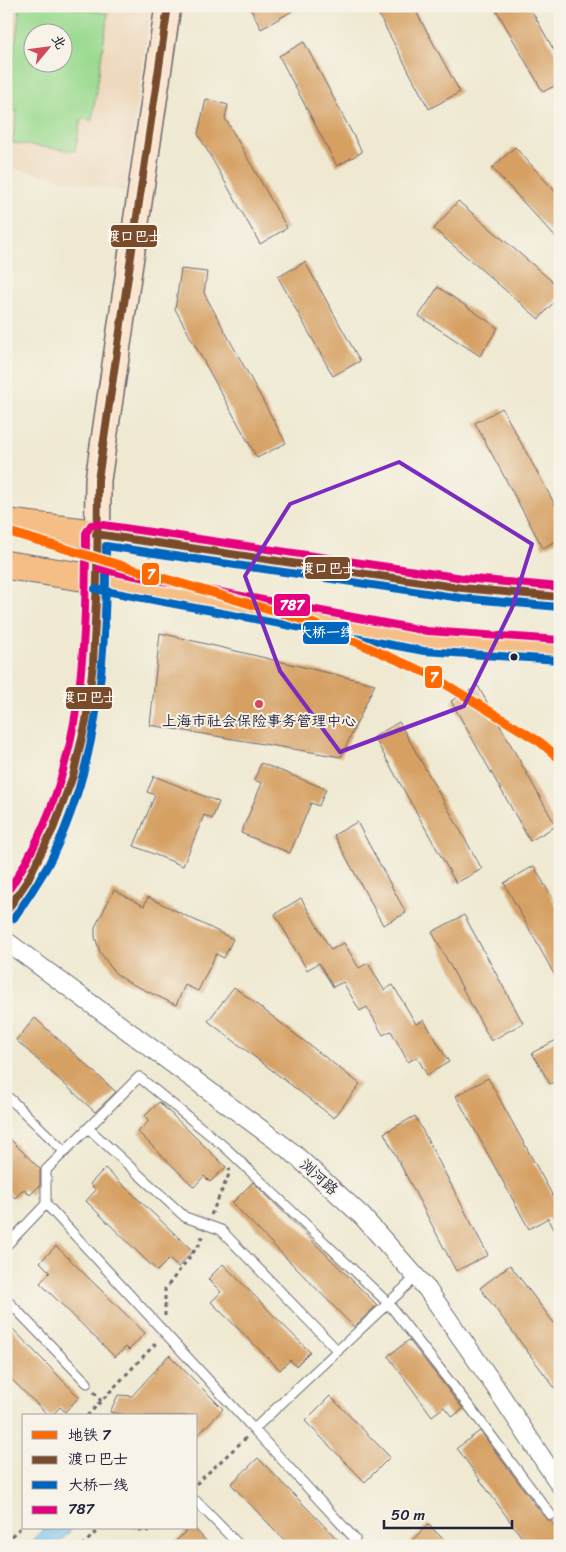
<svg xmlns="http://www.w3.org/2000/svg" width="566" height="1552" viewBox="0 0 566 1552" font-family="Sriracha,'LXGW WenKai TC',sans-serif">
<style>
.built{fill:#eed7bb;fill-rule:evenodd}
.grass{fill:#9ada8f;stroke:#5e7e65;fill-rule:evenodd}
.water{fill:url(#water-waves);stroke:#4b7094}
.building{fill:#d6a064}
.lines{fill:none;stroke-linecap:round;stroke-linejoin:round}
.lane-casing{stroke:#6a6870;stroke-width:11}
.street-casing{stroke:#6a6870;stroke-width:20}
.secondary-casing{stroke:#6a6870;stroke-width:28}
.primary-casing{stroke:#6a6870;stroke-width:30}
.path{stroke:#6a6870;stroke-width:3;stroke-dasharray:4 4;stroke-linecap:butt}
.lane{stroke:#fff;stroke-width:9}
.street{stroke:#fff;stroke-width:18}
.secondary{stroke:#fbe5cf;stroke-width:25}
.primary{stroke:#f6be87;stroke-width:28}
.bus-1-casing{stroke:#f7f3e8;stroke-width:11}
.bus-2-casing{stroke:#f7f3e8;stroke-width:11}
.bus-3-casing{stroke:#f7f3e8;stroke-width:11}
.bus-1{stroke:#7a4b2a;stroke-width:8}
.bus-2{stroke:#0065bd;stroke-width:8}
.bus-3{stroke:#e5007d;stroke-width:8}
.metro-1-casing{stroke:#f7f3e8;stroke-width:12}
.metro-1{stroke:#ff6900;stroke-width:9}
.marked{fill:none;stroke:#7b2cbf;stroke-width:4;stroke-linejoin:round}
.bus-dot{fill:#22223b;stroke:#f7f3e8;stroke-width:2}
.poi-dot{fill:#d1495b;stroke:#f7f3e8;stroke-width:2}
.labels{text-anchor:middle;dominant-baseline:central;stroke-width:4;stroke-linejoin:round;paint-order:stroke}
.poi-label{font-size:15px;fill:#22223b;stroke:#f7f3e8}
.street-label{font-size:15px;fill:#22223b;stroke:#f7f3e8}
.line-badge{stroke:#f7f3e8;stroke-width:2}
.badge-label{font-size:14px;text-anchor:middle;font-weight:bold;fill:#fff}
</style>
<defs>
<pattern id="water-waves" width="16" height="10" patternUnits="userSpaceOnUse" patternTransform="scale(1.25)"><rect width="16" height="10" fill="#74bfed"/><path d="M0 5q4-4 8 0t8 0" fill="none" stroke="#5f9bc1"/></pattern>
</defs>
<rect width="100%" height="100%" fill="#f7f3e8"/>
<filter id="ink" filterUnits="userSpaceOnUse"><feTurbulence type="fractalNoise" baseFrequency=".02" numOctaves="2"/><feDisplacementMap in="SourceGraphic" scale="10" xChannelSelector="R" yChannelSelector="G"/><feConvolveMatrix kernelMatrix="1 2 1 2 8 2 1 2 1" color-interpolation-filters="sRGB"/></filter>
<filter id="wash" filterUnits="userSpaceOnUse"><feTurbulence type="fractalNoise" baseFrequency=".0096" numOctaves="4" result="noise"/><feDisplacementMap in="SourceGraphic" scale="20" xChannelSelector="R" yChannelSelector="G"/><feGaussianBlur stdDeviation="1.12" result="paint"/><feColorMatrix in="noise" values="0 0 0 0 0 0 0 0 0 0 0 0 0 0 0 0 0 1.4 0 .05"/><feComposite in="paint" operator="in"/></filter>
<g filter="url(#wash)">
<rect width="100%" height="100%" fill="#efe9d1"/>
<!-- built -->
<path class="built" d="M6,6H151L125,192L6,167ZM32,32H62V62H32Z"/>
<!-- grass -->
<path class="grass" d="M20,6H54L108,13L92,120L81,119L75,151L12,143L17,111L7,110ZM32,32H62V62H32Z"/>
<!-- water -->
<path class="water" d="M44,1528H73L56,1546H27Z"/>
<g id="blocks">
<!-- building -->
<g class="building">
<path d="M249,6H301L261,29Z"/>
<path d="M374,6H413L460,92L429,109Z"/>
<path d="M494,6H529L560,61V83L543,92Z"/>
<path d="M304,42L362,152L337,166L279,56Z"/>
<path d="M206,99L228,105L225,118L287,228L260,244L198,134Z"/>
<path d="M515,147L560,197V242L492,168Z"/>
<path d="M458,201L560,288V295L539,319L434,229Z"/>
<path d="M305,262L360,361L333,376L278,277Z"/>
<path d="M181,269L207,272L204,293L286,443L257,458L175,309Z"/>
<path d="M438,287L498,328L480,356L419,316Z"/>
<path d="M502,408L560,514V539L543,548L475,423Z"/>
<path d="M160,633L375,684L341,757L150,725Z"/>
<path d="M478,686L556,826L530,841L451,701Z"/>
<path d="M399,722L482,869L456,883L374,737Z"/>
<path d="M261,763L326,789L319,806L311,803L290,853L241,833L262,783L254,780Z"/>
<path d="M154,776L219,802L212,819L204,815L183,866L134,846L155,795L147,792Z"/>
<path d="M357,822L406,913L383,925L334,835Z"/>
<path d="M534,866L560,912V985L504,883Z"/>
<path d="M114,890L144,906L148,897L233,939L224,958L216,954L198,991L185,985L176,1005L128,982L115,973L100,952L95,937V927Z"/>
<path d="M301,898L331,950L344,943L359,968L368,963L384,990L393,985L416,1024L424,1020L449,1062L427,1075L417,1057L408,1062L391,1031L383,1035L367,1007L360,1011L343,982L333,987L319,963L307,970L275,914Z"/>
<path d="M464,915L523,1023L491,1041L432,932Z"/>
<path d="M234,987L360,1084L334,1118L208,1021Z"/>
<path d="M35,1018L116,1092L95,1112L16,1040Z"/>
<path d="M560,1038V1079L550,1084L532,1053Z"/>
<path d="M488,1078L560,1209V1240L548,1218L529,1229L456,1096Z"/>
<path d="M159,1102L226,1167L210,1182L204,1176L194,1187L138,1132L149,1121L145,1116Z"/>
<path d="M415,1116L488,1255L456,1271L384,1133Z"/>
<path d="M6,1135L40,1169V1185L30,1195L24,1189L15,1198L6,1190Z"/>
<path d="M105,1168L193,1251L178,1267L169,1259L157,1271L86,1201L96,1190L90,1184Z"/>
<path d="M253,1182L377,1305L354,1327L232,1203Z"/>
<path d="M56,1246L145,1333L129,1350L126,1347L115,1357L40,1283L50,1272L40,1262Z"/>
<path d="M223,1264L310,1352L296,1366L290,1360L280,1370L211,1302L221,1292L208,1279Z"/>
<path d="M510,1265L560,1331V1395L480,1288Z"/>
<path d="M6,1322L79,1397L65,1412L60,1407L52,1416H49L6,1374Z"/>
<path d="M409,1340L463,1409L452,1417L444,1407L432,1416L388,1356Z"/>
<path d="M169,1355L223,1409L196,1437V1416H130L110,1412L118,1395L132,1396Z"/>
<path d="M330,1396L390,1457L365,1482L305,1421Z"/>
<path d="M480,1431L546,1519L551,1521L560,1533V1537L547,1546H528L457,1448Z"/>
<path d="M258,1458L343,1545V1546H290L231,1484Z"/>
<path d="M428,1524L450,1546H407Z"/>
<path d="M189,1528H194L211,1546H171Z"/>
</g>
</g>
</g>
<g filter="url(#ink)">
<use href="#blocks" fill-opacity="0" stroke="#6a6870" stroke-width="1"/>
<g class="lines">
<defs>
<g id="lane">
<path d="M6,1095L65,1152"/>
<path d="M88,1128L185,1217L221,1230L338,1351"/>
<path d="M46,1204V1170L139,1077L226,1148L388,1303L472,1410L551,1515"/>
<path d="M6,1246L46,1204L355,1539L349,1546"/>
<path d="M6,1299L87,1383"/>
<path d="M254,1429L416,1277"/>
<path d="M196,1501L240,1546"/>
</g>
<path id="street" d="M6,941L292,1152L362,1216L427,1289L494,1385L560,1485"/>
<path id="secondary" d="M6,912L27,881L53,829L73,776L86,721L93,664L97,579L98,480L168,6"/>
<g id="primary">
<path d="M6,523L96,534L462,588L560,597"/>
<path d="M6,565L97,579L426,641L560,650"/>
</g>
</defs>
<!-- lane casing -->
<use href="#lane" class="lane-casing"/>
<!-- street casing -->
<use href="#street" class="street-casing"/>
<!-- secondary casing -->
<use href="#secondary" class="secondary-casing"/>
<!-- primary casing -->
<use href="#primary" class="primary-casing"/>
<!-- path -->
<g class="path">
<path d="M211,1215L230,1172L229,1168"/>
<path d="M165,1316V1289L199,1245L203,1234"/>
<path d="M94,1392L101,1401"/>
<path d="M87,1416L157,1342"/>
<path d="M196,1484L247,1437"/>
<path d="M131,1528L146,1532L150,1528"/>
<path d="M6,1542L24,1524"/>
<path d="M82,1546L100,1528"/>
</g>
<!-- lane -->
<use href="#lane" class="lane"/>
<!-- street -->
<use href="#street" class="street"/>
<!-- secondary -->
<use href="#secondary" class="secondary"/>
<!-- primary -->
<use href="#primary" class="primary"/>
<defs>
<g id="bus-1">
<path d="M96,534L462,588L560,597"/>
<path d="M6,912L27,881L53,829L73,776L86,721L93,664L97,579L98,480L168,6"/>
</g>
<g id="bus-2">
<path d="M95,589L424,651L559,660"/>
<path d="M14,918C26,901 37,884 47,867C99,768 107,655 106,546L461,598L559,607"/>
</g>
<g id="bus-3">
<path d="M99,569L427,631L560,640"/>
<path d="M6,894C82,783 86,662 86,533L91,525L97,524L463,578L560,587"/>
</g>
</defs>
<!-- bus-1 casing -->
<use href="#bus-1" class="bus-1-casing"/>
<!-- bus-2 casing -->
<use href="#bus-2" class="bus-2-casing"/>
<!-- bus-3 casing -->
<use href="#bus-3" class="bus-3-casing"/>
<!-- bus-1 -->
<use href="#bus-1" class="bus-1"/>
<!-- bus-2 -->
<use href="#bus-2" class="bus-2"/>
<!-- bus-3 -->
<use href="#bus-3" class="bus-3"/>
<defs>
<path id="metro-1" d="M6,531L310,622L429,674L540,742L560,759"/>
</defs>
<!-- metro-1 casing -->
<use href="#metro-1" class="metro-1-casing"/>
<!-- metro-1 -->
<use href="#metro-1" class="metro-1"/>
</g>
</g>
<!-- marked area -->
<path class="marked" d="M399,462L532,544L512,608L464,706L340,752L280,671L245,576L290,504Z"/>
<!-- markers -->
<circle class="bus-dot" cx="514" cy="657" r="4.5"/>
<circle class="poi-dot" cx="259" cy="704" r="5"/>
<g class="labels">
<!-- poi labels -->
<g class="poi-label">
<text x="259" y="721">上海市社会保险事务管理中心</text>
</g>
<!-- street labels -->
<g class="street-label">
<text transform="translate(319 1177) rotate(42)">浏河路</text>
</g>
</g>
<g class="line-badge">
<rect x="110" y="224" width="48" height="24" rx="5" fill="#7a4b2a"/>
<rect x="304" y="556" width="47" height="24" rx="5" fill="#7a4b2a"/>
<rect x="141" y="562" width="19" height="24" rx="5" fill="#ff6900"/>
<rect x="273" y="593" width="38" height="24" rx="5" fill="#e5007d"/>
<rect x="302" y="621" width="48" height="24" rx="5" fill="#0065bd"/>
<rect x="424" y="665" width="19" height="24" rx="5" fill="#ff6900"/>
<rect x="65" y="686" width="48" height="24" rx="5" fill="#7a4b2a"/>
</g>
<g class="badge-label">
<text x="134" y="241">渡口巴士</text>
<text x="328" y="573">渡口巴士</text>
<text x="151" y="579">7</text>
<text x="292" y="610">787</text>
<text x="326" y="637">大桥一线</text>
<text x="434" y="682">7</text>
<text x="89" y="702">渡口巴士</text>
</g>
<!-- margin -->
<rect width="566" height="1552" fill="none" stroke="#f7f3e8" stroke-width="25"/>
<!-- legend -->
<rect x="22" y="1414" width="175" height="115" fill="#f7f3e8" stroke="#a29fa3"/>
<rect x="32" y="1431" width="25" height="8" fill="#ff6900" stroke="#a29fa3"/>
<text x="68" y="1440" font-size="15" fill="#22223b">地铁 7</text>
<rect x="32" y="1456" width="25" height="8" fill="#7a4b2a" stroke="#a29fa3"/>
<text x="68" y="1464" font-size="15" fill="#22223b">渡口巴士</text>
<rect x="32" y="1481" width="25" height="8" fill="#0065bd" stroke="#a29fa3"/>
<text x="68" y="1490" font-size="15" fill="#22223b">大桥一线</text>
<rect x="32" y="1506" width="25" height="8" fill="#e5007d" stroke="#a29fa3"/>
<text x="68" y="1514" font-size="15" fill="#22223b">787</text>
<!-- north arrow -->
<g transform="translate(48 48) rotate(61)"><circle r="24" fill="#f7f3e8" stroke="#a29fa3"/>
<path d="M0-4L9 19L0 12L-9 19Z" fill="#d1495b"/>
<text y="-8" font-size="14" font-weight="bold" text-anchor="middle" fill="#22223b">北</text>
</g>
<!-- scale -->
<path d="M384 1520v8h128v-8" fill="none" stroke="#22223b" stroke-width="2.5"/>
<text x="391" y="1520" font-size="15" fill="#22223b" stroke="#f7f3e8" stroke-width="4" paint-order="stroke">50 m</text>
</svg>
